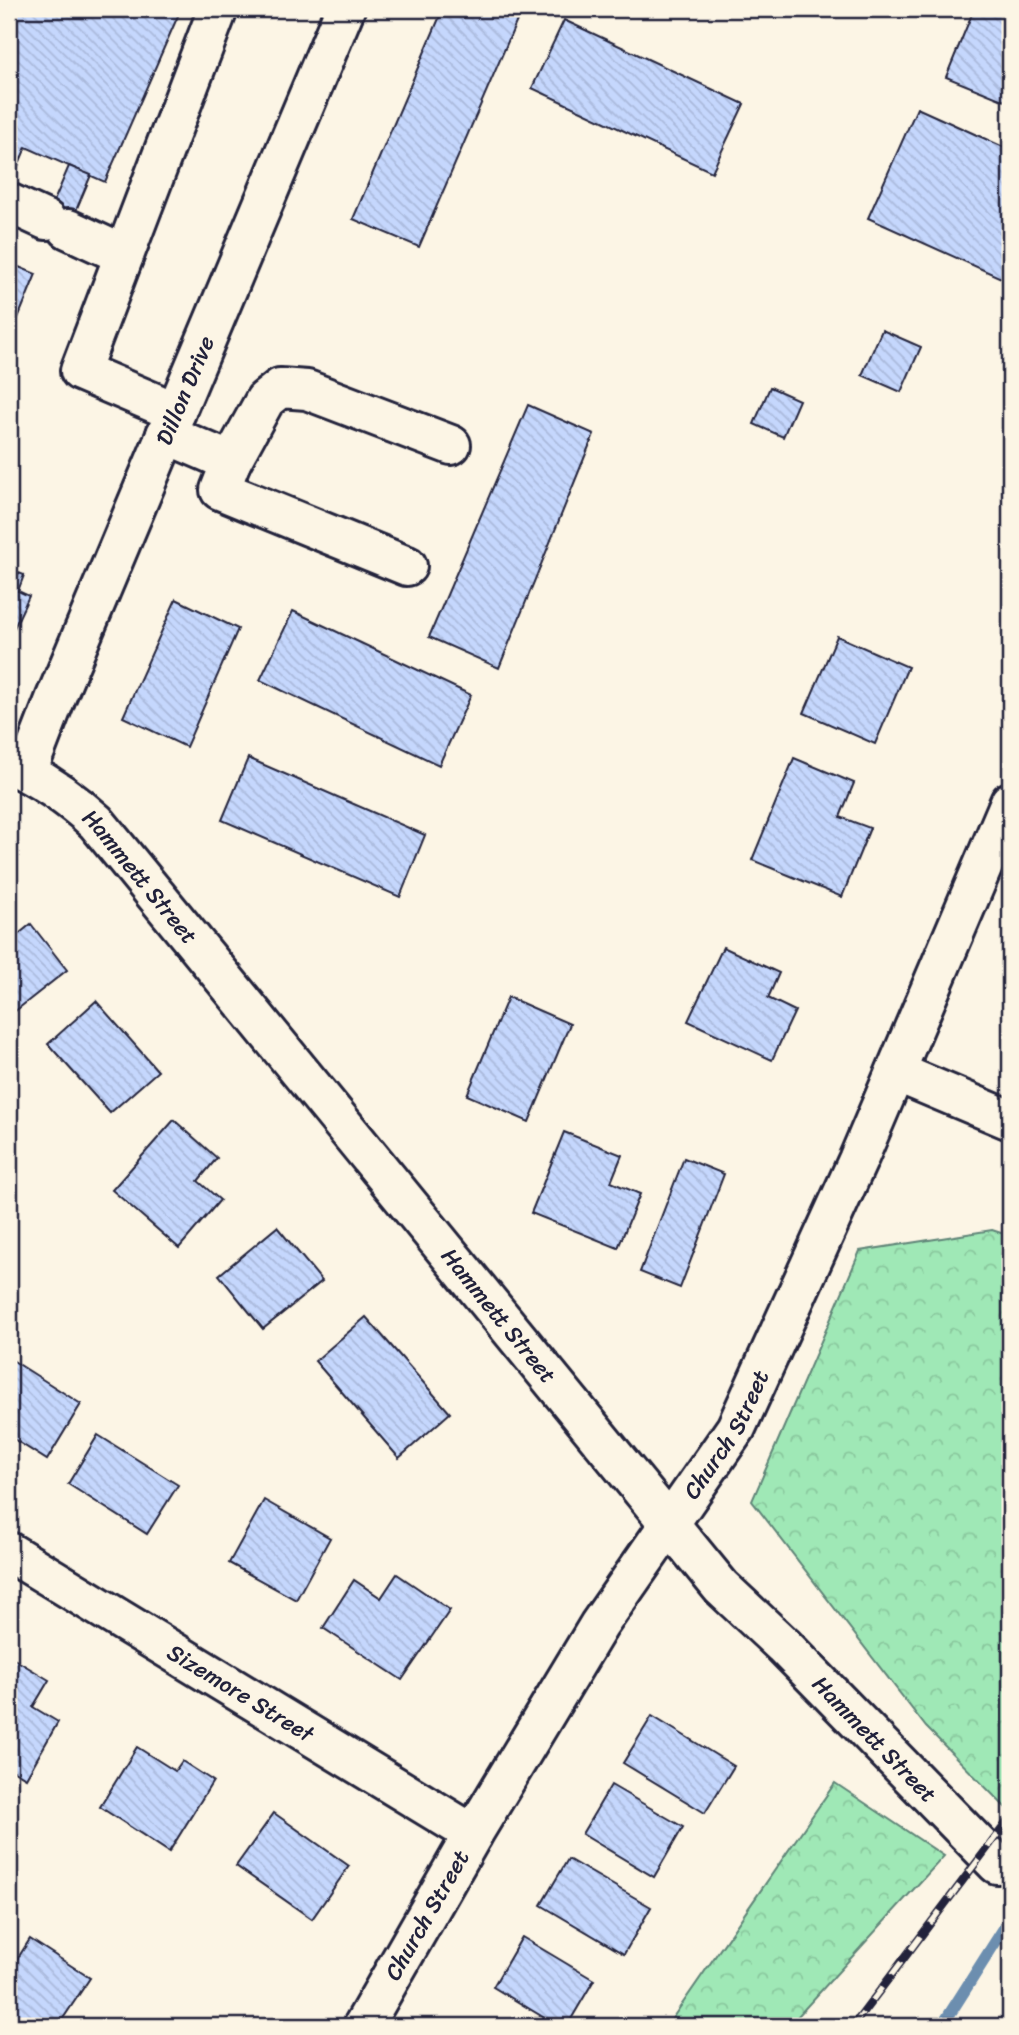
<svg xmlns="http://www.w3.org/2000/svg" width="1019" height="2035" viewBox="0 0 1019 2035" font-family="Sriracha,sans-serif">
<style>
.forest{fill:url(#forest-crowns);stroke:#608578;stroke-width:2}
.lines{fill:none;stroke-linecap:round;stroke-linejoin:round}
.stream{stroke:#6c8eaf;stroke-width:12}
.building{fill:url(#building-back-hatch);stroke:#22223b;stroke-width:2}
.minor-casing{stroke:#22223b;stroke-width:44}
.minor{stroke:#fcf5e5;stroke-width:38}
.rail-casing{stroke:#22223b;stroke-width:8}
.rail{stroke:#fcf5e5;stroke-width:5;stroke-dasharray:16;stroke-linecap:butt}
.labels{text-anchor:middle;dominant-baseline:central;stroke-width:7;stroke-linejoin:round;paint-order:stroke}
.street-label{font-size:23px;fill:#22223b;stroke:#fcf5e5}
</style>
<defs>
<pattern id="forest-crowns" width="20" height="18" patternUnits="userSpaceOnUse" patternTransform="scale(1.75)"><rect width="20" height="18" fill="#9fe8b6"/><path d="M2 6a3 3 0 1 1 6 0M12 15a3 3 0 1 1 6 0" fill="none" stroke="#89c79d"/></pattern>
<pattern id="building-back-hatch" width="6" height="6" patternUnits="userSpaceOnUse" patternTransform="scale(1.75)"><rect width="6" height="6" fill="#c5d7fd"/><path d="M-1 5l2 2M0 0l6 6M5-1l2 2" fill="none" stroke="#a9b8da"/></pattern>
</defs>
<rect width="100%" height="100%" fill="#fcf5e5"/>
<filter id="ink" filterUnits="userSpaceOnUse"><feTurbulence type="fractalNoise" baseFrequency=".0143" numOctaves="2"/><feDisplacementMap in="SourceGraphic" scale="14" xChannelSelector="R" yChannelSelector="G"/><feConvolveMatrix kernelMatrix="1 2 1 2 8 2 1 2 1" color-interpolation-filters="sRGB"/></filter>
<g filter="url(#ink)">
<!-- forest -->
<g class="forest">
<path d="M992,1230L1010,1236V1812L926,1727L752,1501L860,1251Z"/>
<path d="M835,1783L944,1856L789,2026H667Z"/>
</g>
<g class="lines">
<!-- stream -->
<path class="stream" d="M942,2026L1010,1919"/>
</g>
<!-- building -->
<g class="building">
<path d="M9,9H181L105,182L26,147L16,171L9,168Z"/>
<path d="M443,9H522L419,247L353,219Z"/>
<path d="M974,9H1010V103L946,77Z"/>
<path d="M564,20L744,104L712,172L532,88Z"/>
<path d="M917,108L1010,150V282L868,218Z"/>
<path d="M69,166L91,175L61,246L39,236Z"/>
<path d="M9,263L36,274L9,340Z"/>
<path d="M882,330L921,347L901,392L862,375Z"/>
<path d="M770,387L799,400L783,437L754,424Z"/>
<path d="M528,405L594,434L499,668L429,637Z"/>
<path d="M9,569L24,575L18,591L29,596L14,628L9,626Z"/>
<path d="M176,599L238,629L186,747L123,717Z"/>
<path d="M293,611L471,695L439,765L260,680Z"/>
<path d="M837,636L908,667L875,744L804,713Z"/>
<path d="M248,758L425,835L400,897L222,820Z"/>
<path d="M794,758L854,783L840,817L870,828L842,897L752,860Z"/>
<path d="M31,924L67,970L9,1016V942Z"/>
<path d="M723,947L779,973L768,998L795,1011L772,1060L688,1021Z"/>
<path d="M508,997L570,1024L529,1122L467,1095Z"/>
<path d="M96,1001L158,1071L110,1113L48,1044Z"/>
<path d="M174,1120L217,1158L198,1181L220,1200L179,1248L112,1190Z"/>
<path d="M564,1132L622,1155L611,1182L640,1194L618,1248L531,1213Z"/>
<path d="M684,1158L724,1174L680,1288L640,1272Z"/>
<path d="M277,1227L322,1281L263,1329L219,1275Z"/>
<path d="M366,1317L450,1413L399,1458L315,1361Z"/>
<path d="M9,1358L81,1404L47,1460L9,1436Z"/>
<path d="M98,1435L178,1485L147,1534L68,1484Z"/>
<path d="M264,1500L330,1538L296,1600L229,1563Z"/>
<path d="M397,1574L450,1610L402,1680L323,1628L354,1580L381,1598Z"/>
<path d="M9,1656L49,1680L33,1707L58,1722L26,1778L9,1768Z"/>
<path d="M652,1716L734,1766L705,1813L623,1763Z"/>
<path d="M137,1747L175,1771L182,1761L213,1781L169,1852L100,1807Z"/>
<path d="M611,1785L683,1827L654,1877L582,1834Z"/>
<path d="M274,1813L349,1866L312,1919L236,1866Z"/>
<path d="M568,1859L651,1907L624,1954L541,1905Z"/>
<path d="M522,1937L594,1980L567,2026H558L493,1987Z"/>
<path d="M30,1939L90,1978L58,2026H19L9,2020V1972Z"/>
</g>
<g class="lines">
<defs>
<g id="minor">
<path d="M9,203L46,220"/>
<path d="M68,229L124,255"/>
<path d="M176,412L80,371L218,9"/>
<path d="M166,434L231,462L220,490L407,566"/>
<path d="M231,462L265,400L280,388L307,390L451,445"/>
<path id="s1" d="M9,764C40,778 71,799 96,822L721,1587L783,1645L997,1864"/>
<path id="s2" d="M27,772L56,697L345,9"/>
<path d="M896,1072L1010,1120"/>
<path id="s3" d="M9,1552L473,1834"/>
<path id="s4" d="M363,2026L473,1834L599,1625L736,1428L858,1160L1010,802"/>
</g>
</defs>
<!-- minor casing -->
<use href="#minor" class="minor-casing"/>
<!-- minor -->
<use href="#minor" class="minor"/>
<defs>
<path id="rail" d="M853,2026L1010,1818"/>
</defs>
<!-- rail casing -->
<use href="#rail" class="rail-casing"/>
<!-- rail -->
<use href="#rail" class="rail"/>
</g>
</g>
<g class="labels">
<!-- street labels -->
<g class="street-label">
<text stroke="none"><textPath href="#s2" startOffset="413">Dillon Drive</textPath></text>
<text stroke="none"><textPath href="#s1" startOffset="175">Hammett Street</textPath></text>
<text stroke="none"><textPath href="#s1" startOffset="742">Hammett Street</textPath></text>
<text stroke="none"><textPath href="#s4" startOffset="695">Church Street</textPath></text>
<text stroke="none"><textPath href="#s3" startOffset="271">Sizemore Street</textPath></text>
<text stroke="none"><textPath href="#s1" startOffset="1309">Hammett Street</textPath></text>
<text stroke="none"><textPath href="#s4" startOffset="128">Church Street</textPath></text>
</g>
</g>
<!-- margin -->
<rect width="1019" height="2035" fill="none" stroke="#fcf5e5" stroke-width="35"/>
<rect x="18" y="18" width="984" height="2000" fill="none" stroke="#22223b" stroke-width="2.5" filter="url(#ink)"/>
</svg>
